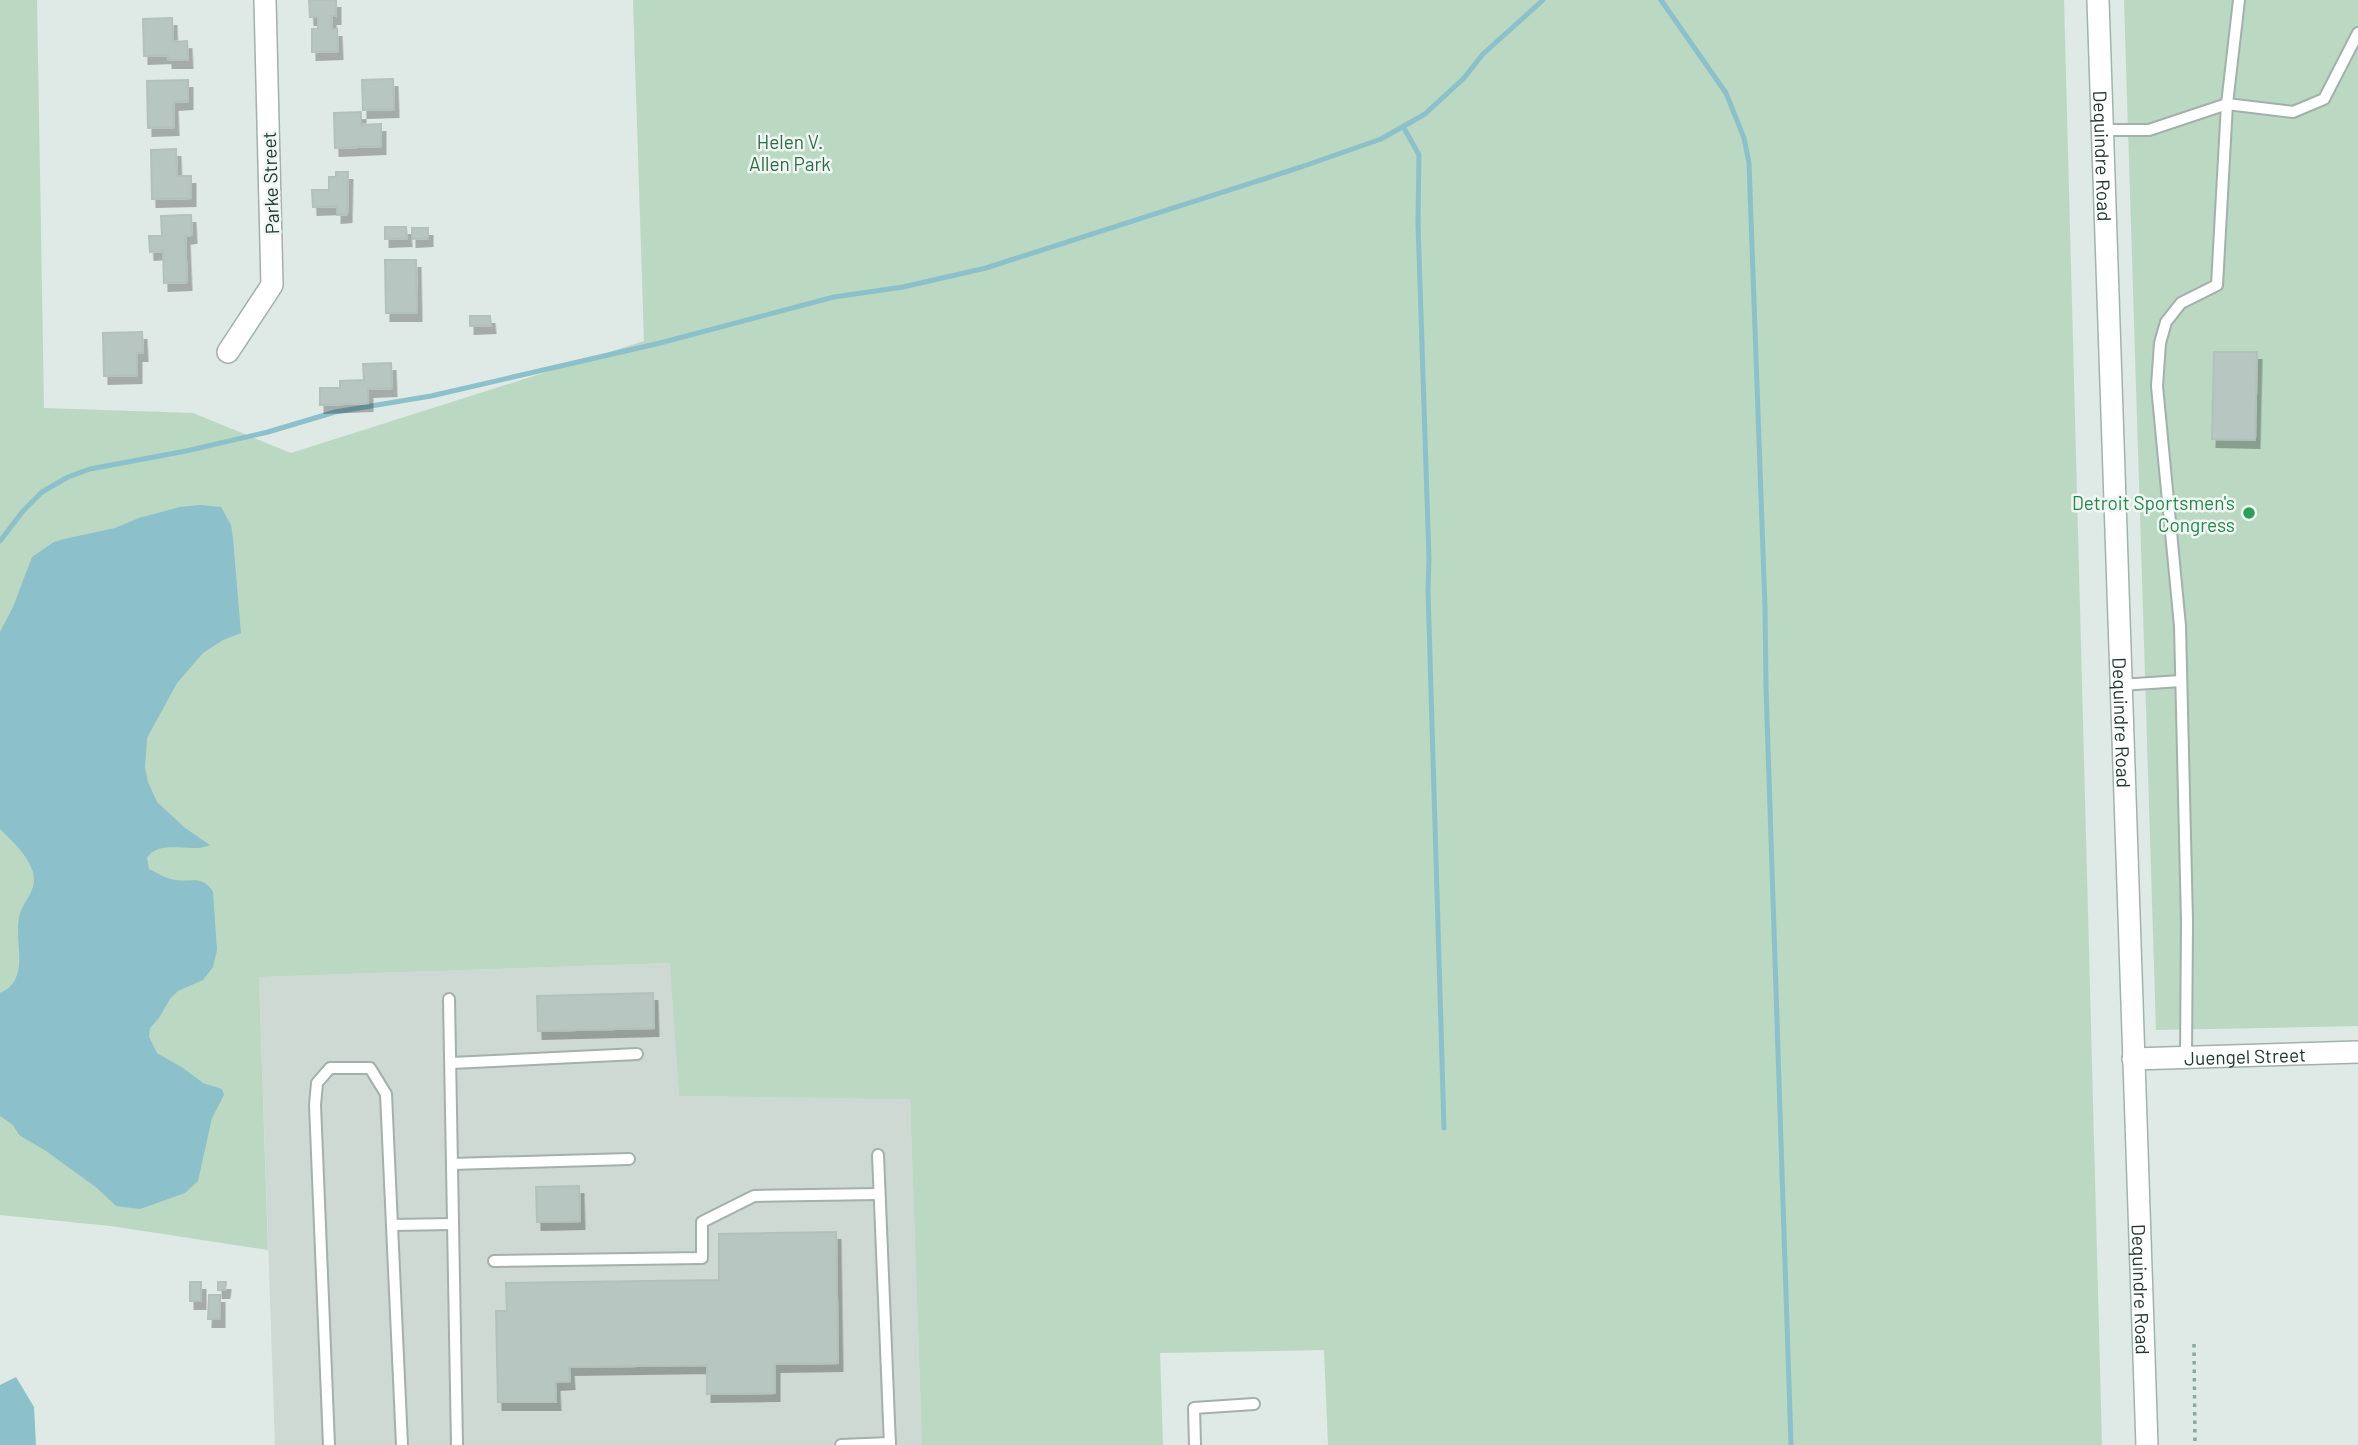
<svg xmlns="http://www.w3.org/2000/svg" width="2358" height="1445" viewBox="0 0 2358 1445" font-family="Barlow,sans-serif">
<style>
.built{fill:#ced9d4}
.green{fill:#bad8c2}
.water{fill:#8cc0ca}
.lines{fill:none;stroke-linecap:round;stroke-linejoin:round}
.stream{stroke:#8cc0ca;stroke-width:5}
.building{fill:#b8c6c1;stroke:#b2c2bb;stroke-width:2;filter:url(#shadow)}
.lane-casing{stroke:#a3b0ac;stroke-width:14}
.street-casing{stroke:#a3b0ac;stroke-width:24}
.secondary-casing{stroke:#a0b4ac;stroke-width:24}
.path{stroke:#82aa9d;stroke-width:3.5;stroke-dasharray:3.5 5;stroke-linecap:butt}
.lane{stroke:#fff;stroke-width:10}
.street{stroke:#fff;stroke-width:21}
.secondary{stroke:#fff;stroke-width:21}
.leisure-dot{fill:#2e9e5b;stroke:#eff6f3;stroke-width:2.5}
.labels{text-anchor:middle;dominant-baseline:central;stroke-width:5;stroke-linejoin:round;paint-order:stroke}
.park-label{font-size:19px;fill:#306a46;stroke:#eff6f3}
.street-label{font-size:19px;fill:#223732;stroke:#eff6f3}
.leisure-label{font-size:19px;fill:#27864d;stroke:#eff6f3;text-anchor:end}
</style>
<defs>
<filter id="shadow"><feDropShadow dx="4.5" dy="8" stdDeviation="0" flood-color="#0004"/></filter>
</defs>
<rect width="100%" height="100%" fill="#dfe9e5"/>
<!-- built -->
<path class="built" d="M671,963L679,1096L910,1098L922,1445H275L259,977Z"/>
<!-- green -->
<g class="green">
<path d="M0,0H37L44,408L193,413L291,453L644,341L633,0H2064L2102,1445H1328L1324,1350L1160,1353L1163,1445H922L910,1099L679,1096L670,963L259,977L268,1250L111,1226L0,1215Z"/>
<path d="M2124,0H2358V1026L2156,1030Z"/>
</g>
<!-- water -->
<g class="water">
<path d="M200,505L221,507L231,525L233,539L241,633L223,640L203,653L177,683L147,738L145,768L148,782L157,802L185,828L210,845C192,854 159,838 147,858L149,869C156,872 163,877 171,879C188,884 202,873 213,892L217,950L213,967L203,980L178,991L170,999L159,1018L150,1028L149,1037L157,1053L183,1068L203,1083L222,1089L224,1095L212,1118L198,1181L185,1193L140,1209L116,1206L97,1188L46,1151L19,1135L13,1125L0,1116V993C31,980 14,943 19,918C22,901 38,892 33,872C27,854 13,842 0,829V632L13,607L32,557L54,542L64,539L115,528L139,518L180,507Z"/>
<path d="M16,1377L34,1407L36,1445H0V1385Z"/>
</g>
<g class="lines">
<!-- stream -->
<g class="stream">
<path d="M1661,0L1726,93L1744,138L1749,163L1765,607L1766,687L1791,1445"/>
<path d="M1404,128L1419,155L1418,223L1429,559L1428,590L1444,1128"/>
<path d="M0,541L23,511L42,492L68,477L90,469L186,451L268,432L335,412L431,396L660,343L834,297L903,287L986,268L1301,167L1381,139L1425,114L1464,78L1483,54L1543,0"/>
</g>
</g>
<!-- building -->
<g class="building">
<path d="M309,0H336V16H331L332,29H337L338,51L312,52V29H318V17H310Z"/>
<path d="M172,18L173,42L187,41L188,60H168V55L144,56L143,19Z"/>
<path d="M393,79L394,109L363,110L362,80Z"/>
<path d="M188,80V101L173,102L174,127L148,128L147,81Z"/>
<path d="M361,112V125L381,124V146L335,148L334,113Z"/>
<path d="M176,149L177,176H191V198L152,199L151,150Z"/>
<path d="M336,172H348L347,214L337,215V206L313,207L312,190H329V177H336Z"/>
<path d="M185,215H191L192,235L185,236L187,282L164,283L163,251L150,252L149,236H162L161,216Z"/>
<path d="M385,227H406L407,238L385,239Z"/>
<path d="M412,228H428V238L412,239Z"/>
<path d="M385,260H416L417,313H386Z"/>
<path d="M470,316H490L491,325L470,326Z"/>
<path d="M142,332L143,353H137V375L104,376L103,333Z"/>
<path d="M2214,352H2257L2255,440L2212,439Z"/>
<path d="M391,363L392,388L368,389V403L320,405V388H340V381L364,380L363,364Z"/>
<path d="M653,993L654,1028L538,1031L537,996Z"/>
<path d="M579,1186L580,1221L537,1222L536,1187Z"/>
<path d="M836,1232L838,1363L775,1364V1393L707,1394V1365L569,1367L570,1381L555,1382L556,1402H498L496,1311H507L506,1283L719,1280V1234Z"/>
<rect x="190" y="1282" width="11" height="19"/>
<path d="M218,1282H226L225,1290H218Z"/>
<path d="M209,1295H220V1319H208Z"/>
</g>
<g class="lines">
<defs>
<g id="lane">
<path d="M2103,130H2149L2227,104L2293,112L2324,99L2358,33"/>
<path d="M2120,685L2181,681"/>
<path d="M449,999L457,1445"/>
<path d="M2186,1057L2187,921L2180,626L2157,386L2160,343L2166,322L2181,303L2217,285L2227,104L2239,0"/>
<path d="M451,1063L637,1054"/>
<path d="M878,1155L890,1445"/>
<path d="M452,1164L629,1159"/>
<path d="M392,1225L453,1224"/>
<path d="M494,1261L702,1258V1222L754,1196L879,1194"/>
<path d="M329,1445L315,1105L317,1083L330,1068H370L386,1094L402,1445"/>
<path d="M841,1445L890,1443"/>
<path d="M1195,1445L1194,1408L1254,1404"/>
</g>
<g id="street">
<path d="M228,352L272,285L265,0"/>
<path id="s1" d="M2133,1059L2358,1052"/>
</g>
<g id="secondary">
<path id="s2" d="M2098,0L2147,1445"/>
</g>
</defs>
<!-- lane casing -->
<use href="#lane" class="lane-casing"/>
<!-- street casing -->
<use href="#street" class="street-casing"/>
<!-- secondary casing -->
<use href="#secondary" class="secondary-casing"/>
<!-- path -->
<path class="path" d="M2194,1344L2195,1445"/>
<!-- lane -->
<use href="#lane" class="lane"/>
<!-- street -->
<use href="#street" class="street"/>
<!-- secondary -->
<use href="#secondary" class="secondary"/>
</g>
<!-- markers -->
<circle class="leisure-dot" cx="2249" cy="513" r="7"/>
<g class="labels">
<!-- park labels -->
<g class="park-label">
<text x="790" y="141">Helen V.<tspan x="790" dy="22">Allen Park</tspan></text>
</g>
<!-- street labels -->
<g class="street-label">
<text stroke="none"><textPath href="#s2" startOffset="156">Dequindre Road</textPath></text>
<text transform="translate(270 183) rotate(-92)">Parke Street</text>
<text stroke="none"><textPath href="#s2" startOffset="723">Dequindre Road</textPath></text>
<text stroke="none"><textPath href="#s1" startOffset="112">Juengel Street</textPath></text>
<text stroke="none"><textPath href="#s2" startOffset="1290">Dequindre Road</textPath></text>
</g>
<!-- leisure labels -->
<g class="leisure-label">
<text x="2235" y="502">Detroit Sportsmen's<tspan x="2235" dy="22">Congress</tspan></text>
</g>
</g>
</svg>
